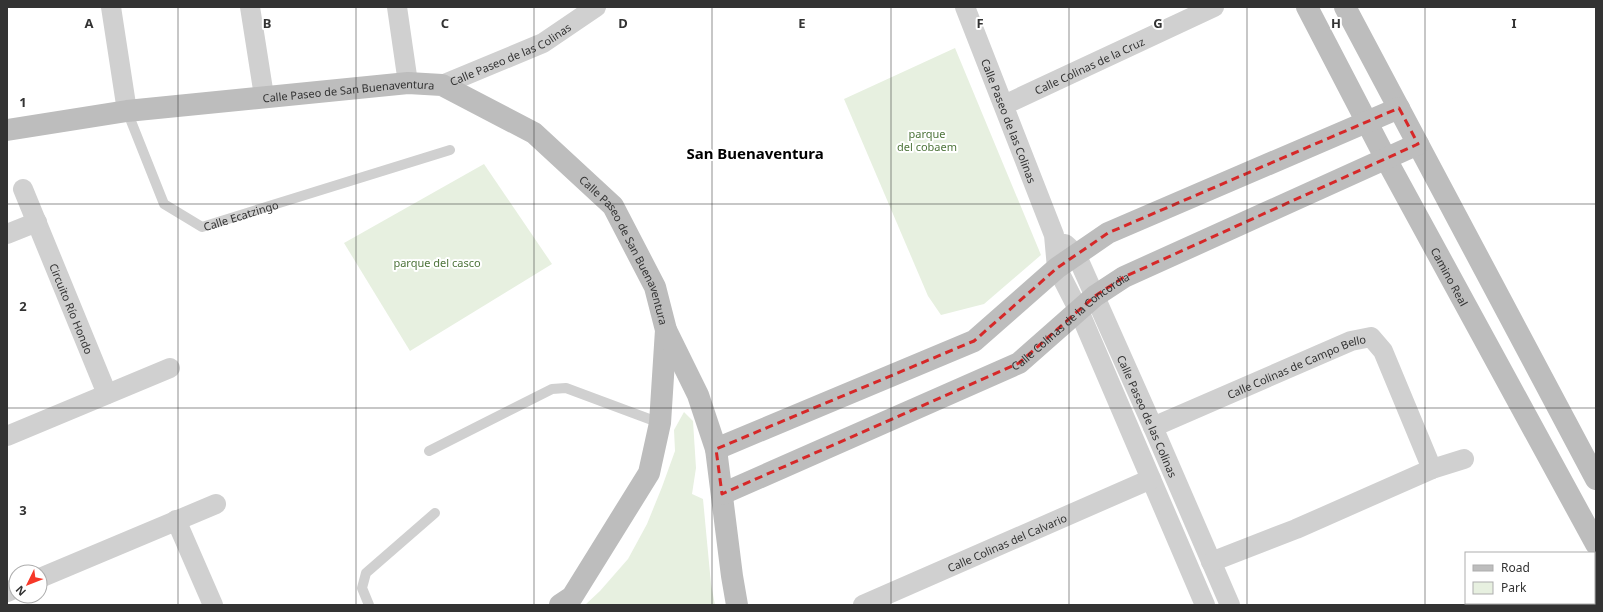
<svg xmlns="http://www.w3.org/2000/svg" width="1603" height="612" viewBox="0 0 1603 612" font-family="'Noto Sans',sans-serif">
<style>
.green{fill:#e7f0e0}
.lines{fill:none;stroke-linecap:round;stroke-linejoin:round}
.lane{stroke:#d0d0d0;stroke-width:10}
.street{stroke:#d0d0d0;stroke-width:20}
.secondary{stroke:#bdbdbd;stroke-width:22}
.marked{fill:none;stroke:#d62828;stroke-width:3;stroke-dasharray:8 5;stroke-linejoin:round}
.grid{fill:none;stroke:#333;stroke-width:1;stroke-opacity:0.55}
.labels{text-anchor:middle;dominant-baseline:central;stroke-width:4;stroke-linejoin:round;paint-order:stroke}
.street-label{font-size:11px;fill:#333;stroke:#fff}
.park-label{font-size:11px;fill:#4d743a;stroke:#fff}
.district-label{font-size:15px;font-weight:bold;fill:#000;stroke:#fff}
.grid-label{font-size:13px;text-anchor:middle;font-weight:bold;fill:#333;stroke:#fff;stroke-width:4;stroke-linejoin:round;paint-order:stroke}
</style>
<rect width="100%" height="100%" fill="#fff"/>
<!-- green -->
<g class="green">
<path d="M955,48L1041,255L984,304L941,315L928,296L844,99Z"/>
<path d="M484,164L552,264L410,351L344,243Z"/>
<path d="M684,412L693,421L696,468L692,494L703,499L711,584L715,605H585L600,591L628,559L647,524L662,487L675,451L674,430Z"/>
</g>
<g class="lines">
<!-- lane -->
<g class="lane">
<path id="s1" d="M127,111L164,204L202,227L450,150"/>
<path d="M429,451L552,389L566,388L660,423"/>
<path d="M369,605L362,588L366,573L435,513"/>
</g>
<!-- street -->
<g class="street">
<path d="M111,7L127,111"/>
<path d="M250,7L264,96"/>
<path d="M397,7L408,83"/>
<path id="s2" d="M965,7L1054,235L1057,268L1079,311L1205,605"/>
<path id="s3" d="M442,85L543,43L596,7"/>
<path id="s4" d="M1004,105L1214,7"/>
<path id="s5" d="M23,189L107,394"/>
<path d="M7,234L37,222"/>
<path id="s6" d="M1065,244L1076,254L1153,427L1230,605"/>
<path id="s7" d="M1153,427L1351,341L1371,337L1383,351L1432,469"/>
<path d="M7,436L170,368"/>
<path d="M176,520L213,605"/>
<path d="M1211,562L1296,529L1432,469L1464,459"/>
<path d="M40,578L216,504"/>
<path d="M7,592L16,588"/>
<path d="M1516,603L1518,605"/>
<path id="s8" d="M863,605L1151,479"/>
<path d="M1493,605L1498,603"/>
</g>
<!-- secondary -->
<g class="secondary">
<path id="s9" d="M1307,7L1386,159L1596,544"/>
<path d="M1345,7L1596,479"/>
<path id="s10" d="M7,130L127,111L408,83L442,85L534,133L613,206L655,287L666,330L660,423L649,473L572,597L560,605"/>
<path d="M667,332L698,395L716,449L732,576L737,605"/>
<path d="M716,449L974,341L1057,268L1108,233L1399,108"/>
<path id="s11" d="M722,494L1019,363L1095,296L1124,277L1418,144"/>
</g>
</g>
<!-- marked area -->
<path class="marked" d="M1399,108L1418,144L1124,277L1095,296L1019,363L722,494L716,449L974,341L1057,268L1108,233Z"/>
<!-- grid -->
<path class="grid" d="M178,7V605M356,7V605M534,7V605M712,7V605M891,7V605M1069,7V605M1247,7V605M1425,7V605M7,204H1596M7,408H1596"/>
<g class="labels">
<!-- street labels -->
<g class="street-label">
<text stroke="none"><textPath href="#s3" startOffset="75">Calle Paseo de las Colinas</textPath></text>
<text stroke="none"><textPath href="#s4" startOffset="94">Calle Colinas de la Cruz</textPath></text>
<text stroke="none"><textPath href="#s10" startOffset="344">Calle Paseo de San Buenaventura</textPath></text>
<text stroke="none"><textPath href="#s2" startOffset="122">Calle Paseo de las Colinas</textPath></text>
<text stroke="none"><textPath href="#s1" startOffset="185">Calle Ecatzingo</textPath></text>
<text stroke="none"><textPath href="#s10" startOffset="693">Calle Paseo de San Buenaventura</textPath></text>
<text stroke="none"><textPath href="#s9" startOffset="305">Camino Real</textPath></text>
<text stroke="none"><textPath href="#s5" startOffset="129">Circuito Río Hondo</textPath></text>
<text stroke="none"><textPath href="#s11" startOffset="391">Calle Colinas de la Concordia</textPath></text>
<text stroke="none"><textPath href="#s7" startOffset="156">Calle Colinas de Campo Bello</textPath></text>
<text stroke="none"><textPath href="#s6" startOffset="192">Calle Paseo de las Colinas</textPath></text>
<text stroke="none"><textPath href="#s8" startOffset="157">Calle Colinas del Calvario</textPath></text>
</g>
<!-- park labels -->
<g class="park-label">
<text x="927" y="133">parque<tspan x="927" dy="13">del cobaem</tspan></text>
<text x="437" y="262">parque del casco</text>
</g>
<!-- district labels -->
<g class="district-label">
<text x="755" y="153">San Buenaventura</text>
</g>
</g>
<g class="grid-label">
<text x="89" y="28">A</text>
<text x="267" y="28">B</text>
<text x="445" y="28">C</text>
<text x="623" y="28">D</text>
<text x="802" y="28">E</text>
<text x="980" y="28">F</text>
<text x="1158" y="28">G</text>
<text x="1336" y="28">H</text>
<text x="1514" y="28">I</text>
<text x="23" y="107">1</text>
<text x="23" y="311">2</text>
<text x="23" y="515">3</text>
</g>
<!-- border -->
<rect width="1603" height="612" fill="none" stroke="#333333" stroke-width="16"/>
<!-- legend -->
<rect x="1465" y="552" width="130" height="52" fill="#ffffff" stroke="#adadad"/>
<rect x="1473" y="565" width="20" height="6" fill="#bdbdbd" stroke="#adadad"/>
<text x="1501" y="572" font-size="12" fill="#333333">Road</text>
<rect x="1473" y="582" width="20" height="12" fill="#e7f0e0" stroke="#adadad"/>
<text x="1501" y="592" font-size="12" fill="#333333">Park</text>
<!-- north arrow -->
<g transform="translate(28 584) rotate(227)"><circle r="19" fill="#ffffff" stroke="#adadad"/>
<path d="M0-3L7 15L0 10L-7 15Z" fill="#f63828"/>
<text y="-6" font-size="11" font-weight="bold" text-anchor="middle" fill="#333333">N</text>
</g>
</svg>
